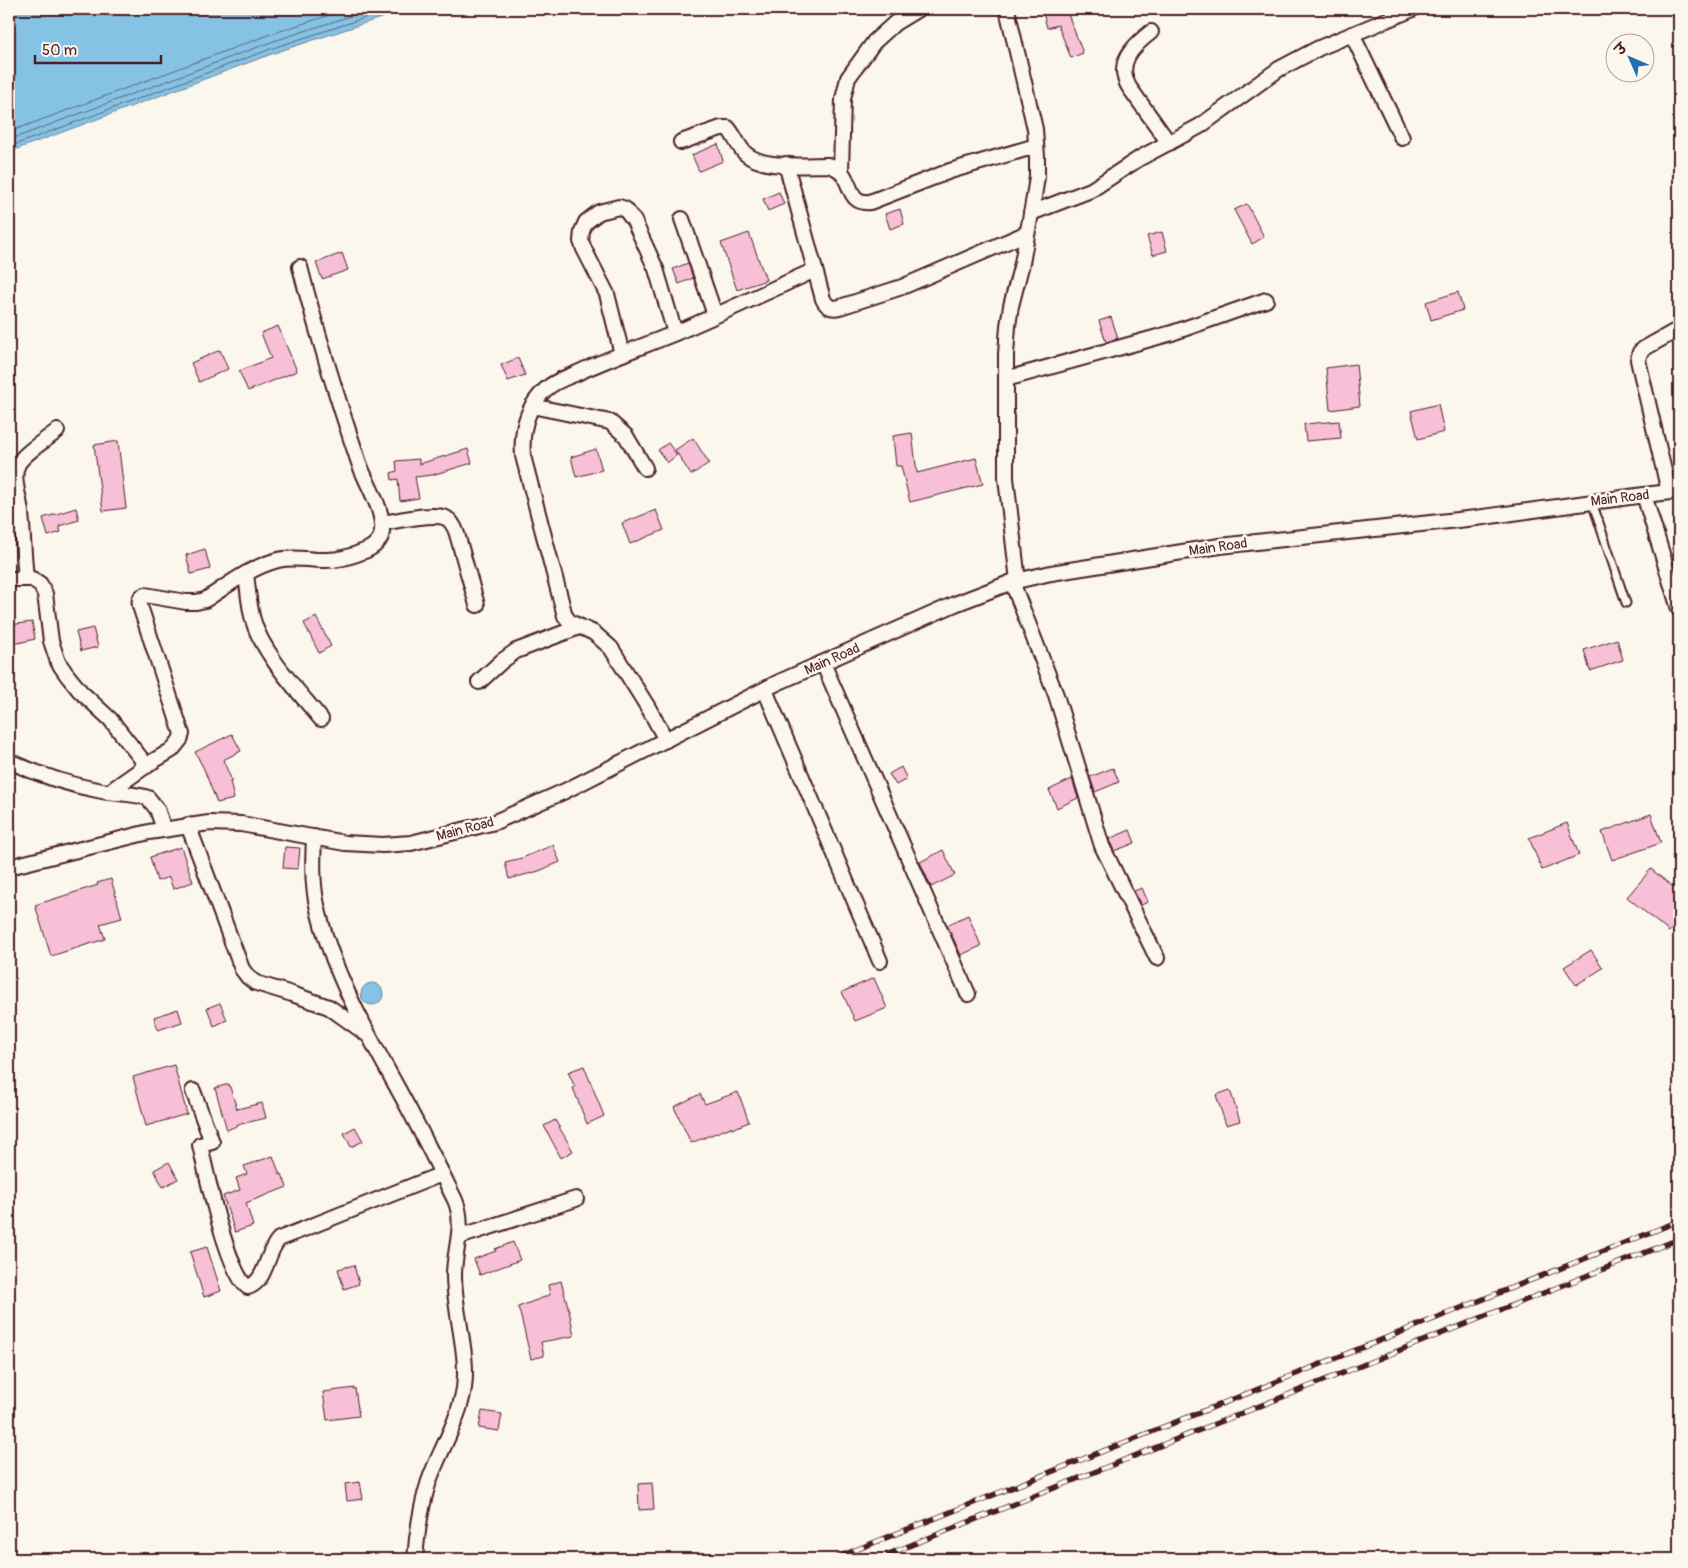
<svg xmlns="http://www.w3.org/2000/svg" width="1688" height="1568" viewBox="0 0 1688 1568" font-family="Pangolin,'Playpen Sans Deva',sans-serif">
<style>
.water{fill:#85c3e5;stroke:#6d819b}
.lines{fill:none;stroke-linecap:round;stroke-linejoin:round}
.shore{stroke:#626175;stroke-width:1}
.building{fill:#f8c0d6;stroke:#4a1f2b}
.lane-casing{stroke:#4a1f2b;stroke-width:11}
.street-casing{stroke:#4a1f2b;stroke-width:18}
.lane{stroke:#fbf7ec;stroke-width:7}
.street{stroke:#fbf7ec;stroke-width:14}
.rail-casing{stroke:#4a1f2b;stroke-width:5.5}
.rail{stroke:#fbf7ec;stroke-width:4;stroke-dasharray:11;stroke-linecap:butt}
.labels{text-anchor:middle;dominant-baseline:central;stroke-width:5;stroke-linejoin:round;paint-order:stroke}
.street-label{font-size:14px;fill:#4a1f2b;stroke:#fbf7ec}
</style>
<rect width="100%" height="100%" fill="#fbf7ec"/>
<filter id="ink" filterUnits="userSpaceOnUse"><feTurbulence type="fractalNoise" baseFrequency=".02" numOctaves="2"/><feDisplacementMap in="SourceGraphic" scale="10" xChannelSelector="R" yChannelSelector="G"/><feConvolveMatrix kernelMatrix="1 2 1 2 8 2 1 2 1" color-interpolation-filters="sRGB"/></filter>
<g filter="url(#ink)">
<!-- water -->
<g class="water">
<path d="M9,9H408L277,52L9,152Z"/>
<circle cx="372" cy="994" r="11"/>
</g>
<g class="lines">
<!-- shore -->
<g class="shore">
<path d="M9,132L271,34L348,9"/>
<path d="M9,140L274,41L372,9"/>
<path d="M9,147L276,47L392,9"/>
</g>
</g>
<!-- building -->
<g class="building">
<path d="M1042,9H1066L1083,53L1071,58L1058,25L1047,28Z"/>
<path d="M718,144L723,161L699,171L692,155Z"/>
<path d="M779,192L784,204L768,211L763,199Z"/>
<path d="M1247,204L1264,237L1252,244L1234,210Z"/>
<path d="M900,209L904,224L890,229L885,214Z"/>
<path d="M1162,232L1167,251L1153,255L1147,236Z"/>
<path d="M749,233L766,280L737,290L721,243Z"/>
<path d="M342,253L348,270L322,279L316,263Z"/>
<path d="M688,263L693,278L679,284L673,269Z"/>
<path d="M1458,292L1463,310L1431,320L1426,302Z"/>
<path d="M1111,317L1118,338L1106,342L1099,321Z"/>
<path d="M278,326L297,371L248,391L239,371L271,358L261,333Z"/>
<path d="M220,350L228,369L199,382L191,363Z"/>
<path d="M518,358L525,375L508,381L501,365Z"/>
<path d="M1356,364L1360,406L1330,410L1326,368Z"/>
<path d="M1438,404L1444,432L1418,439L1411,411Z"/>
<path d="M1339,421L1341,438L1306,441L1304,424Z"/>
<path d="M912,433L917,473L976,458L983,484L910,502L901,466H896L893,436Z"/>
<path d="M693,438L709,463L691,475L675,450Z"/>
<path d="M118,441L126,508L103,511L94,445Z"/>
<path d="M668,443L677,455L667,463L658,450Z"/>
<path d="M468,449L472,463L432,475L415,477L419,498L400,501L398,479L392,480L391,473L397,471L396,461L419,459V464Z"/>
<path d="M596,449L602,470L576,477L571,457Z"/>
<path d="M76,508L79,520L59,526L61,532L48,536L43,518Z"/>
<path d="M656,510L664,530L630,544L622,523Z"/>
<path d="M205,549L210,569L191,574L186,555Z"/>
<path d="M316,617L331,646L319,653L304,623Z"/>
<path d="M32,622L35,639L9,645V625Z"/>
<path d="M93,628L98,647L81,651L76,632Z"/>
<path d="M1617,639L1623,660L1590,671L1584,650Z"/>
<path d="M232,734L241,751L223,760L232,781H230L234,799L217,803L204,769L195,752Z"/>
<path d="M901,767L907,779L896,785L889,774Z"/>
<path d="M1113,768L1119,782L1095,792L1090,777Z"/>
<path d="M1072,779L1078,798L1057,808L1049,790Z"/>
<path d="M1651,814L1661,843L1612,860L1602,832Z"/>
<path d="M1567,823L1579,855L1542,870L1529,838Z"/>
<path d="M1130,830L1135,843L1114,851L1109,839Z"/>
<path d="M553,845L560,862L539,871L509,879L505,862L522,858Z"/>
<path d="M181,847L193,882L173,889L169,877L157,881L150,857Z"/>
<path d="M285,847L300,848L298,869L283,868Z"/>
<path d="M943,850L955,875L931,887L920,862Z"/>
<path d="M1651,869L1679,892V919L1669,932L1627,897Z"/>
<path d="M111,879L122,918L100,924L105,939L51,956L35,905L98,885L97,883Z"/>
<path d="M1142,888L1148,902L1141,905L1134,891Z"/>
<path d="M968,915L981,946L961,955L947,925Z"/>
<path d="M1591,950L1603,968L1576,985L1564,967Z"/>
<path d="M874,978L887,1008L855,1021L842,992Z"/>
<path d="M220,1003L227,1020L214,1026L207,1008Z"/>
<path d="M178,1009L182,1022L158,1030L154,1017Z"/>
<path d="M174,1065L187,1114L146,1126L133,1077Z"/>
<path d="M584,1066L604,1116L587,1124L573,1088L575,1087L568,1072Z"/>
<path d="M229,1084L237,1109L262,1103L266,1118L241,1124L227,1130L215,1088Z"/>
<path d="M1230,1090L1240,1121L1226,1125L1216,1095Z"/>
<path d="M738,1092L749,1122L732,1129L731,1127L691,1143L674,1107L700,1094L705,1104Z"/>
<path d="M555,1120L573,1151L561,1158L544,1126Z"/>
<path d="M355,1127L363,1141L351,1147L344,1133Z"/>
<path d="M273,1156L280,1175L282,1174L287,1187L246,1203L253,1226L235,1232L223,1196L240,1190L236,1178L247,1174L244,1166Z"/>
<path d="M169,1162L178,1179L163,1187L154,1170Z"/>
<path d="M513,1242L520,1260L480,1275L474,1259L496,1251L495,1249Z"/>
<path d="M207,1247L221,1291L204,1297L190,1252Z"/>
<path d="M354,1265L359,1284L344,1289L338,1269Z"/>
<path d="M561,1281L569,1310L574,1336L541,1342L544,1356L531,1359L521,1317L518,1307L550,1295L548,1285Z"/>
<path d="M355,1388L359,1416L327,1420L323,1392Z"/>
<path d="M482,1411L502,1414L499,1431L479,1428Z"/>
<path d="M360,1482L363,1499L347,1501L345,1484Z"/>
<path d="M652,1483L654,1509L639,1510L638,1484Z"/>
</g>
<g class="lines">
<defs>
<path id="lane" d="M1592,502L1626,603"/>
<g id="street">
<path d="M1007,9L1035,129L1037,157V177L1033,203L1022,263L1011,306L1008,326L1006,354V478L1018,581"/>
<path d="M1151,32C1133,46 1115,63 1129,87L1169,143"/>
<path d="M1352,34L1402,138"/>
<path d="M681,142L721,128H728C735,136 738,147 746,154C763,169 805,165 827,165C856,169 842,205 870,202L950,171L1036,146"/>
<path d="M786,164L823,299C827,307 831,309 840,307L902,287L1027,233"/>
<path d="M841,170L843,99L848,78L874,42L895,23L918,9"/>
<path d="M1031,213L1091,190L1140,158L1200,126L1279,69L1298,59L1319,48L1413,9"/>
<path d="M682,219L715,315"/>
<path d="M622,354L607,294L584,249L581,241L582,231L586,222L599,212L619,207L625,209L634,221L656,269L675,333"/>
<path d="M1006,379L1172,333L1266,300"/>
<path d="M532,406L610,422L626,436L645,468"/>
<path d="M1669,492L1638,360L1640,352L1645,348L1679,329"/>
<path d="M1644,495L1679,609"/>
<path d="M382,523C396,521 434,512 446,518C452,521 455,528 457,534L477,605"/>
<path d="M246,574C248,589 249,606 253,620C262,653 299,692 321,719"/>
<path d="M9,579H32L40,584L45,594L51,641L58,662L67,675L80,691L110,719L147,766"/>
<path d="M26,579C24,557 23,535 21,513C20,498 11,478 18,464C25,452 46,440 57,431"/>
<path d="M1012,582L1056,695L1102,846L1157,958"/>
<path d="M823,663L968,994"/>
<path d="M479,682L502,661L516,651L579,627"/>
<path d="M765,690L880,961"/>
<path d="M666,740L649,709L611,648L594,633L570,622L565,616L523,456C521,431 526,408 545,390C553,382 565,378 575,374C607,359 641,347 673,334C721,314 768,291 815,270"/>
<path d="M9,761C39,775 69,785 102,791C117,794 133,793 148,798L157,809L164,829"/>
<path d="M109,792L150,763L172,750L180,740L182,734L140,606C139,601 139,597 145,595L186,602H196L205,600C228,585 251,567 278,560C293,556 308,560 323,560C338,561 353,556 367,550C375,546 382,540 382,530C384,510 366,483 359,463C337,398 317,333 300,267"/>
<path d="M188,825L242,969L248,977L256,983L292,994L329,1007L368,1035"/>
<path d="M314,837C313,859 312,883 317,905C333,979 377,1049 412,1115C427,1143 441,1172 455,1200C466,1225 454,1249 454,1275C454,1311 469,1354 464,1388C459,1421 440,1450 429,1481C421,1506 417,1533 415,1559"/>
<path d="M9,867L149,832L209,823L241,824L345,843L383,845L411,843L495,822L565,791L777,683L955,604L1012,582L1051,573L1220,546L1476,518L1644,495L1679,491"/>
<path d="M193,1091L212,1142L200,1145C205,1168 229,1279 248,1287C267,1281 266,1252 279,1239L442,1174"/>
<path d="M459,1237L576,1199"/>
</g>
</defs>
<!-- lane casing -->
<use href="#lane" class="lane-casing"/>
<!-- street casing -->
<use href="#street" class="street-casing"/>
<!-- lane -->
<use href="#lane" class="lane"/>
<!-- street -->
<use href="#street" class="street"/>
<defs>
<g id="rail">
<path d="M833,1559L1679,1221"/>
<path d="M876,1559L1679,1239"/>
</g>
</defs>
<!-- rail casing -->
<use href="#rail" class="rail-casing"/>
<!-- rail -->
<use href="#rail" class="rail"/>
</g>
</g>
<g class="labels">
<!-- street labels -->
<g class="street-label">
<text transform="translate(1620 498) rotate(-7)">Main Road</text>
<text transform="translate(1218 547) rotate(-8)">Main Road</text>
<text transform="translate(832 659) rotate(-24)">Main Road</text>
<text transform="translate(465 829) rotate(-15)">Main Road</text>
</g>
</g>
<!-- margin -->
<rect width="1688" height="1568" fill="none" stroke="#fbf7ec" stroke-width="30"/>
<rect x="15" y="15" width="1658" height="1538" fill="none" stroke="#4a1f2b" stroke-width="2" filter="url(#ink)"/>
<!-- north arrow -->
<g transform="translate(1630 58) rotate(315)"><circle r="24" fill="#fbf7ec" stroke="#b4a19f"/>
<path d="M0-4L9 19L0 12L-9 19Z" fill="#1f6fb2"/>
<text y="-8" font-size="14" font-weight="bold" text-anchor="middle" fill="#4a1f2b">उ</text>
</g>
<!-- scale -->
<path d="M35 55v8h126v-8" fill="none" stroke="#4a1f2b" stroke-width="2.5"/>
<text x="42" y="55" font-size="15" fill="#4a1f2b" stroke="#fbf7ec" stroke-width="4" paint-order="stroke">50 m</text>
</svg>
